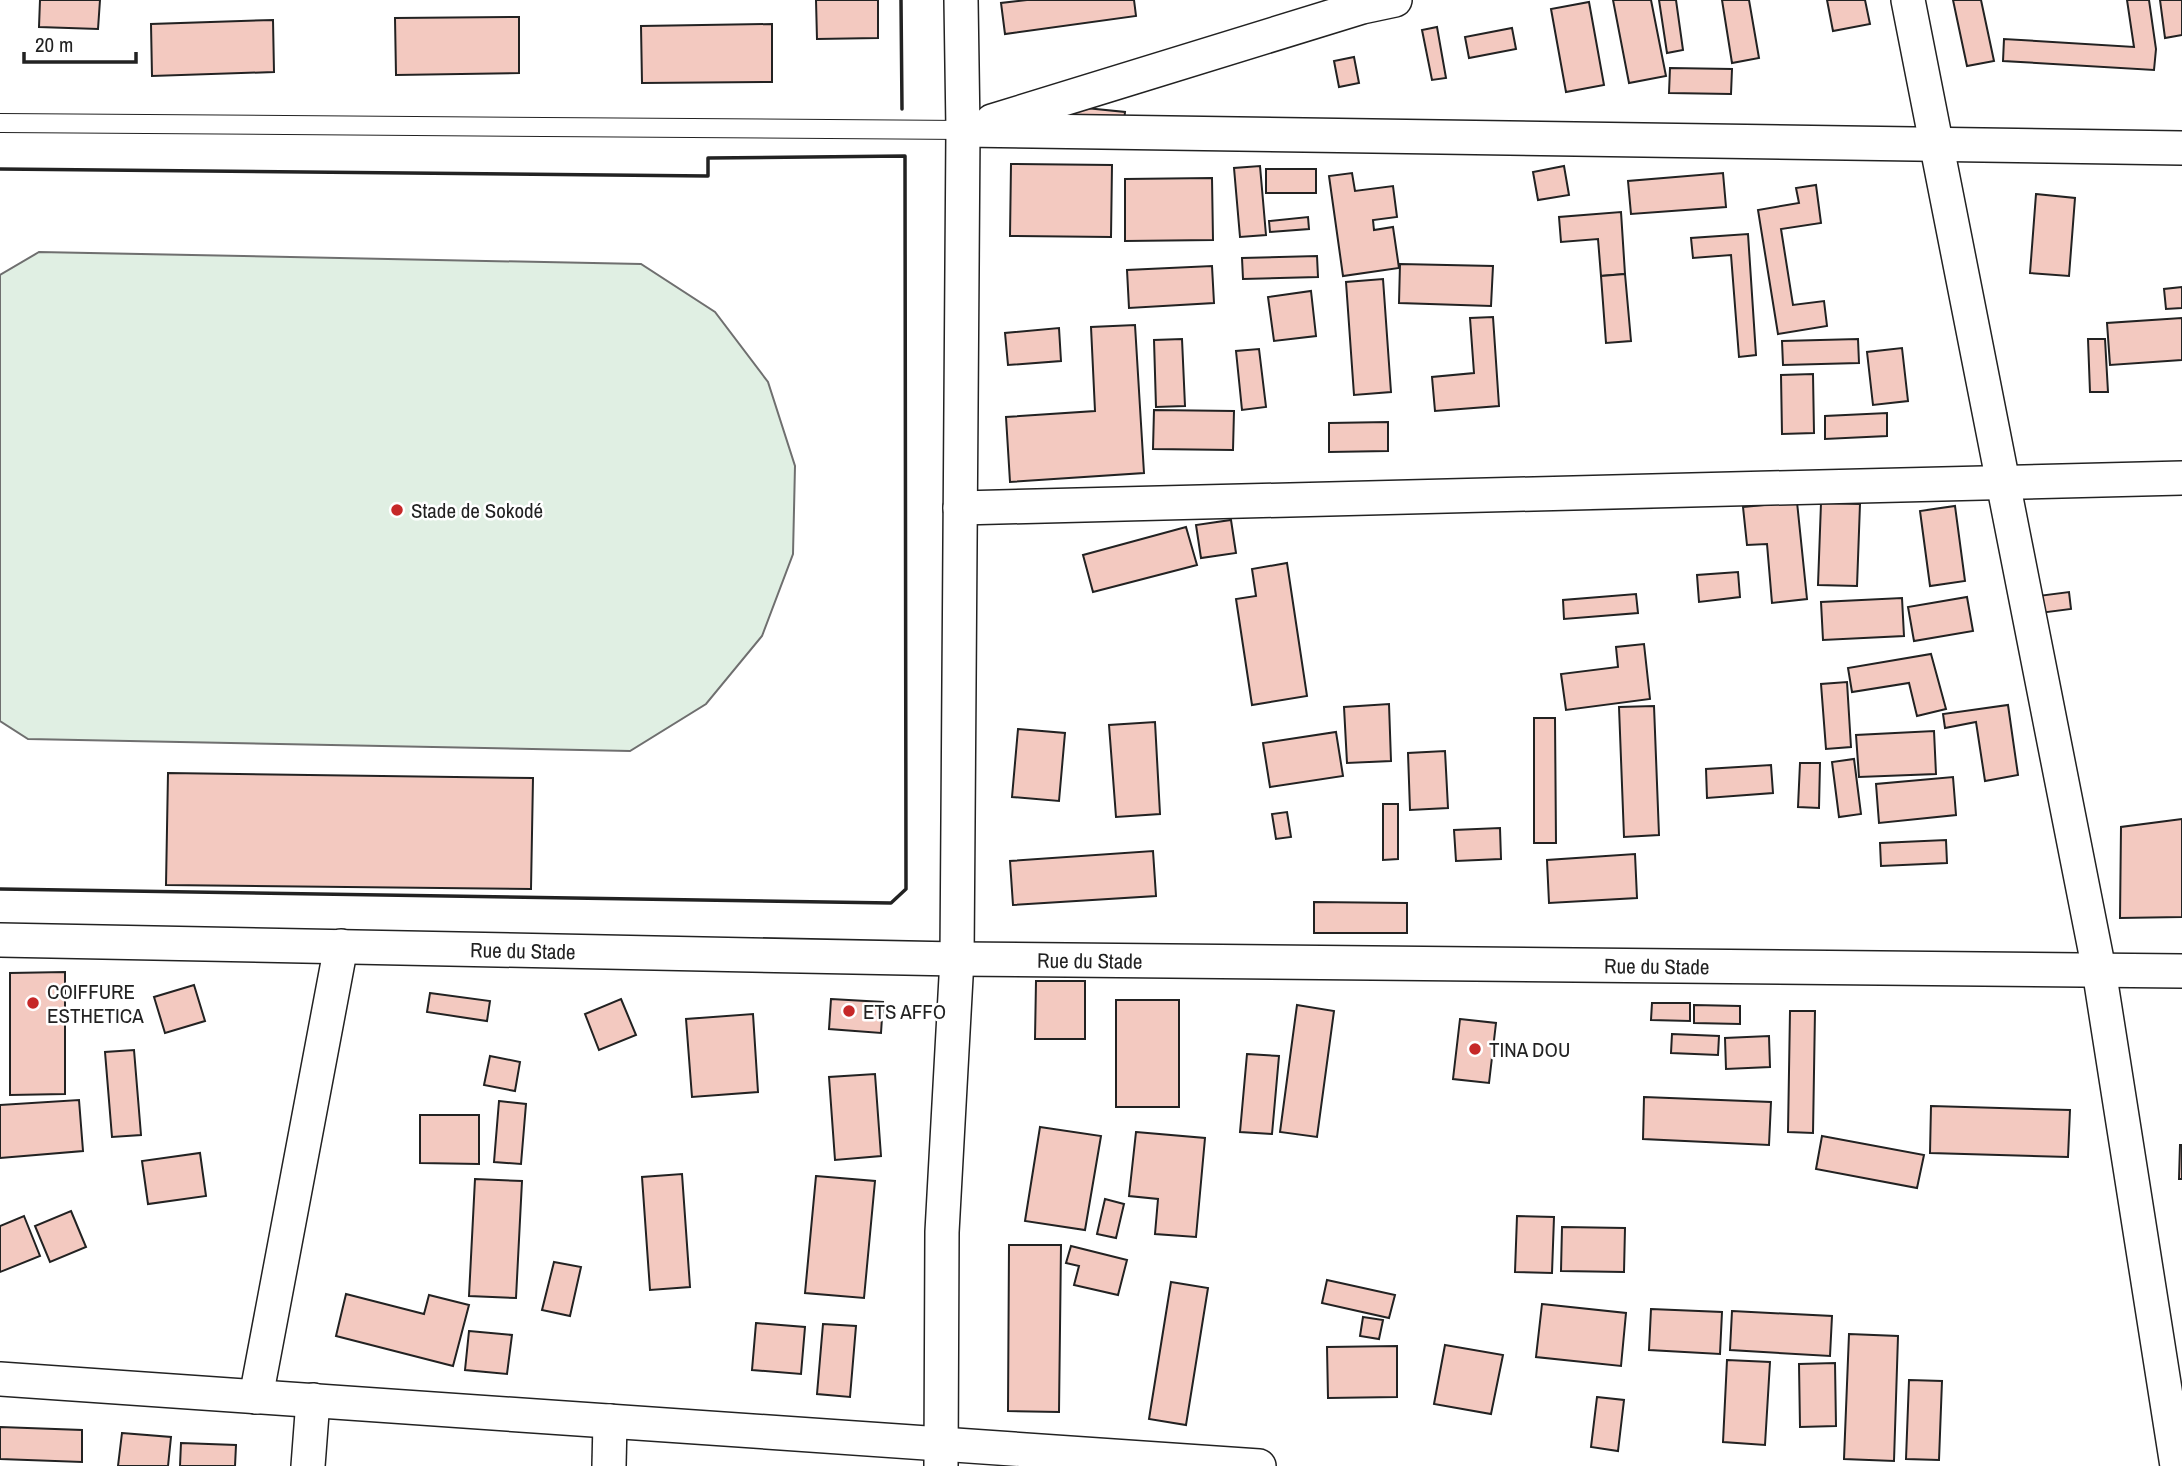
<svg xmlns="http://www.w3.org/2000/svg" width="2182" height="1466" viewBox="0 0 2182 1466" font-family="'Archivo Narrow',sans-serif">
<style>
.green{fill:#e0efe3;stroke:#6f6f6f;stroke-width:2}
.building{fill:#f3c9c0;stroke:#222;stroke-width:2}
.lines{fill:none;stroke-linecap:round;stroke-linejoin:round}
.lane-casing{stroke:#222;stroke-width:20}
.street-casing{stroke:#222;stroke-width:36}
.lane{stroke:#fff;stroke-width:18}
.street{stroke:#fff;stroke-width:33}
.wall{stroke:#222;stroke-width:3.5}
.poi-dot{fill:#c62828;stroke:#fff;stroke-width:2.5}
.labels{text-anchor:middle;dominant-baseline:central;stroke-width:5;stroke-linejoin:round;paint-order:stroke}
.poi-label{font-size:21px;fill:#222;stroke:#fff;text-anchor:start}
.street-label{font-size:21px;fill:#222;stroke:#fff}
</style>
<rect width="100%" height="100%" fill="#fff"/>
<!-- green -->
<path class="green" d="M39,252L641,264L715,312L768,382L795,466L793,554L762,636L706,704L630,751L28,739L0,721V275Z"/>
<!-- building -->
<g class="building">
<path d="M40,0H100L98,29L39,27Z"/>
<path d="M816,0H878V38L817,39Z"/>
<path d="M1027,0H1134L1136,16L1005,34L1001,3Z"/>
<path d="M1613,0H1651L1666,76L1629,83Z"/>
<path d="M1659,0H1676L1683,50L1667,53Z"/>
<path d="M1722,0H1749L1759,58L1732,63Z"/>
<path d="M1827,0H1865L1870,24L1833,31Z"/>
<path d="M1953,0H1981L1994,61L1967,66Z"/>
<path d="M2127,0H2149L2156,49L2154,70L2003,61L2004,39L2134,47Z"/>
<path d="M2160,0H2182V35L2165,38Z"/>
<path d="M1589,2L1604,85L1566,92L1551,9Z"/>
<path d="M519,17V73L396,75L395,18Z"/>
<path d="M273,20L274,72L152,76L151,24Z"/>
<path d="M772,24V82L642,83L641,26Z"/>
<path d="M1437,27L1446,78L1432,80L1422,30Z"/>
<path d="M1512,28L1516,49L1469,58L1465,37Z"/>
<path d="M1354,57L1359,83L1339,87L1334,61Z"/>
<path d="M1670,68L1732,69L1731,94L1669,93Z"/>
<path d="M1056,105L1125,112L1124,121L1055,115Z"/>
<path d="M1011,164L1112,165L1111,237L1010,236Z"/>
<path d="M1260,166L1266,235L1240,237L1234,168Z"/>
<path d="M1564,166L1569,195L1538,200L1533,172Z"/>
<rect x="1266" y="169" width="50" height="24"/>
<path d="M1352,173L1355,191L1393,186L1397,217L1373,220L1374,230L1393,227L1399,268L1343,276L1329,176Z"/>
<path d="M1723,173L1726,207L1631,214L1628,181Z"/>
<path d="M1212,178L1213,240L1125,241V179Z"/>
<path d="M1816,185L1821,223L1781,229L1793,305L1824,301L1827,326L1778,334L1758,210L1799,203L1796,188Z"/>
<path d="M2036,194L2075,198L2069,276L2030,273Z"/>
<path d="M1621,212L1625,274L1601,276L1598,239L1561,242L1559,217Z"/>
<path d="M1308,217L1309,229L1270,232L1269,221Z"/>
<path d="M1748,234L1756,355L1739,357L1731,255L1693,258L1691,238Z"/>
<path d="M1317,256L1318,277L1243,279L1242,258Z"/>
<path d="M1400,264L1493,266L1491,306L1399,303Z"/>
<path d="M1212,266L1214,303L1129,308L1127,270Z"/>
<path d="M1625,274L1631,341L1606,343L1601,276Z"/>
<path d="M1383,279L1391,392L1354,395L1346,282Z"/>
<path d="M2182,287V308L2166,309L2164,289Z"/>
<path d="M1311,291L1316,336L1274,341L1268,297Z"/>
<path d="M1493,317L1499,406L1435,411L1432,377L1474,373L1470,318Z"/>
<path d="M2182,318V360L2110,365L2107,323Z"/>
<path d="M1135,325L1144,473L1010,482L1006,417L1095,411L1091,327Z"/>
<path d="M1059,328L1061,361L1008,365L1005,333Z"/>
<path d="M1182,339L1185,406L1156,407L1154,340Z"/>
<path d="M1858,339L1859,363L1783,365L1782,341Z"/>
<path d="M2088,339H2105L2108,392H2090Z"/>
<path d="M1902,348L1908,401L1873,405L1867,352Z"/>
<path d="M1259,349L1266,407L1242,410L1236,351Z"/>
<path d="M1813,374L1814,433L1782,434L1781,375Z"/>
<path d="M1154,410L1234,411L1233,450L1153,449Z"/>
<path d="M1887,413V436L1825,439V416Z"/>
<path d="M1388,422V451L1329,452V423Z"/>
<path d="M1797,502L1807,599L1772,603L1767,544L1747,545L1743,507Z"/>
<path d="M1821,503L1860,504L1857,586L1818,585Z"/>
<path d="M1955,506L1965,581L1930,586L1920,511Z"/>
<path d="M1231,520L1236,553L1201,558L1196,525Z"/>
<path d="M1186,527L1197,565L1093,592L1083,555Z"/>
<path d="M1287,563L1307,696L1252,705L1236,599L1256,596L1252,569Z"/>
<path d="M1738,572L1740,597L1699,602L1697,575Z"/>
<path d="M2069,592L2071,609L2040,613L2038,596Z"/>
<path d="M1636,594L1638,613L1564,619L1563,600Z"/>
<path d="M1967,597L1973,631L1914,641L1908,607Z"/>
<path d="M1902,598L1904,636L1823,640L1821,602Z"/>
<path d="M1644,644L1650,699L1566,710L1561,674L1618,667L1616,647Z"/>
<path d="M1931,654L1946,709L1917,716L1909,683L1852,692L1848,668Z"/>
<path d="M1847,682L1851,747L1826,749L1821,684Z"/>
<path d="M1389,704L1391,761L1347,763L1344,707Z"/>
<path d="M2008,705L2018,775L1985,781L1976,722L1945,728L1943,714Z"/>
<path d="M1654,706L1659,835L1624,837L1619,707Z"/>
<path d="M1534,718H1555L1556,843H1534Z"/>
<path d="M1155,722L1160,814L1116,817L1109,725Z"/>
<path d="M1018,729L1065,733L1059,801L1012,797Z"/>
<path d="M1934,731L1936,774L1859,777L1856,735Z"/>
<path d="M1336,732L1343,776L1270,787L1263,743Z"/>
<path d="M1445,751L1448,808L1410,810L1408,753Z"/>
<path d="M1854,759L1861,814L1839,817L1832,762Z"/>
<path d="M1800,763H1820L1819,808L1798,807Z"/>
<path d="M1771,765L1773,793L1707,798L1706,769Z"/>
<path d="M168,773L533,778L531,889L166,885Z"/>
<path d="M1953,777L1956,815L1879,823L1876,784Z"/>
<path d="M1383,804H1398V859L1383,860Z"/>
<path d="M1287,812L1291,837L1276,839L1272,814Z"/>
<path d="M2182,819V917L2120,918L2121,827Z"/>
<path d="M1500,828L1501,859L1456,861L1454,830Z"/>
<path d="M1946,840L1947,863L1881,866L1880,843Z"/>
<path d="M1153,851L1156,896L1013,905L1010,861Z"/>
<path d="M1635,854L1637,898L1549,903L1547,860Z"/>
<path d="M1314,902L1407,903V933H1314Z"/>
<path d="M65,972V1094L10,1095V973Z"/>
<path d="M1036,981H1085V1039H1035Z"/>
<path d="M194,985L205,1021L165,1033L154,997Z"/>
<path d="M430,993L490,1001L487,1021L427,1012Z"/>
<path d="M621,999L636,1035L599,1050L585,1014Z"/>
<path d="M831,999L883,1002L881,1033L829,1029Z"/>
<rect x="1116" y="1000" width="63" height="107"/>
<path d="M1652,1003H1690V1021L1651,1020Z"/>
<path d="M1297,1005L1334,1011L1317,1137L1280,1132Z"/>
<path d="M1694,1005L1740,1006V1024L1694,1023Z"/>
<path d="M1790,1011H1815L1813,1133L1788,1132Z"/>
<path d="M753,1014L758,1092L692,1097L686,1019Z"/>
<path d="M1460,1019L1496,1023L1489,1083L1453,1079Z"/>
<path d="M1672,1034L1719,1036L1718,1055L1671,1053Z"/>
<path d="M1769,1036L1770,1067L1726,1069L1725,1038Z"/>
<path d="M134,1050L141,1135L112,1137L105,1052Z"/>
<path d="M1247,1054L1279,1056L1272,1134L1240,1132Z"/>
<path d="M490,1056L520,1062L515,1091L484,1085Z"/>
<path d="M875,1074L881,1156L835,1160L829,1077Z"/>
<path d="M1644,1097L1771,1102L1769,1145L1643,1139Z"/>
<path d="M79,1100L83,1151L0,1158V1105Z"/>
<path d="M499,1101L526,1104L521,1164L494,1162Z"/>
<path d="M1931,1106L2070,1110L2068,1157L1930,1153Z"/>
<path d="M420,1115H479V1164L420,1163Z"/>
<path d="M1040,1127L1101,1136L1085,1230L1025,1221Z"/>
<path d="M1136,1132L1205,1138L1196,1237L1155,1234L1158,1199L1129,1196Z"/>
<path d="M1822,1136L1924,1155L1917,1188L1816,1169Z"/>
<path d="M2180,1145H2182V1179H2179Z"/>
<path d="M200,1153L206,1196L148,1204L142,1161Z"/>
<path d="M682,1174L690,1287L650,1290L642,1177Z"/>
<path d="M816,1176L875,1181L864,1298L805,1293Z"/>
<path d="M475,1179L522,1181L516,1298L469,1296Z"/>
<path d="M1105,1199L1124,1204L1116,1238L1097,1234Z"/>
<path d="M71,1211L86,1247L50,1262L35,1226Z"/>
<path d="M24,1216L40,1256L0,1272V1226Z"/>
<path d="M1517,1216L1554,1217L1552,1273L1515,1272Z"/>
<path d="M1562,1227L1625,1228L1624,1272L1561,1271Z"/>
<path d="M1009,1245H1061L1059,1412L1008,1411Z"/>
<path d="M1071,1246L1127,1260L1118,1295L1074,1285L1079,1266L1066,1263Z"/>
<path d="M554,1262L581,1267L570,1316L542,1310Z"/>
<path d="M1327,1280L1395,1295L1389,1318L1322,1303Z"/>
<path d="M1171,1282L1208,1288L1186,1425L1149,1419Z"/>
<path d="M346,1294L424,1314L429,1295L469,1305L453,1366L336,1336Z"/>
<path d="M1542,1304L1626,1313L1621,1366L1536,1357Z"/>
<path d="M1651,1309L1722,1312L1720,1354L1649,1350Z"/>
<path d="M1732,1311L1832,1316L1830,1356L1730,1350Z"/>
<path d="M1363,1317L1383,1320L1379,1339L1360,1336Z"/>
<path d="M756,1323L805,1327L801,1374L752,1370Z"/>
<path d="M823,1324L856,1326L850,1397L817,1394Z"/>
<path d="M469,1331L512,1335L507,1374L465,1370Z"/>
<path d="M1849,1334L1898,1336L1894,1461L1844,1459Z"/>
<path d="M1445,1345L1503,1355L1491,1414L1434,1404Z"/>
<path d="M1397,1346V1397L1328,1398L1327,1347Z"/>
<path d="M1727,1360L1770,1362L1765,1445L1723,1442Z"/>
<path d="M1835,1363L1836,1426L1800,1427L1799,1364Z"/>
<path d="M1909,1380L1942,1381L1939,1460L1906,1459Z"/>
<path d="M1597,1397L1624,1400L1618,1451L1591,1447Z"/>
<path d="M0,1427L82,1430V1462L0,1459Z"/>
<path d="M122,1433L171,1437L168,1466H118Z"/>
<path d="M181,1443L236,1445L235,1466H180Z"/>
</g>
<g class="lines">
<defs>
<path id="lane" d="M0,123L963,130"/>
<g id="street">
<path d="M1908,0L2099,970L2177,1466"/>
<path d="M992,121L1362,7L1395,0"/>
<path d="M963,130L2182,148"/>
<path d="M960,508L2182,478"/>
<path id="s1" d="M0,940L957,959L2182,971"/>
<path d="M0,1379L1259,1466"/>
<path d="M256,1397L341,946"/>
<path d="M308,1466L313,1400"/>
<path d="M609,1466L610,1421"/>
<path d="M941,1466L942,1232L957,959L963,130L961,0"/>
</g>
</defs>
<!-- lane casing -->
<use href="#lane" class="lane-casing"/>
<!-- street casing -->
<use href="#street" class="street-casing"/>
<!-- lane -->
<use href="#lane" class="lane"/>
<!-- street -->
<use href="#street" class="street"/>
<!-- wall -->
<g class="wall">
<path d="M901,0L902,109"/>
<path d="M0,169L708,176V158L905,156L906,889L891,903L0,889"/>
</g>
</g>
<!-- markers -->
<g class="poi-dot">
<circle cx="397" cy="510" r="7"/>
<circle cx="33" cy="1003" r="7"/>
<circle cx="849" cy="1011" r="7"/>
<circle cx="1475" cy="1049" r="7"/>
</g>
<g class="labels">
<!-- poi labels -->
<g class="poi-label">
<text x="411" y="510">Stade de Sokodé</text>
<text x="47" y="991">COIFFURE<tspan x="47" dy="24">ESTHETICA</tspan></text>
<text x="863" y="1011">ETS AFFO</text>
<text x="1489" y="1049">TINA DOU</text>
</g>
<!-- street labels -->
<g class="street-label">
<text stroke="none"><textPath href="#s1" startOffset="523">Rue du Stade</textPath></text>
<text stroke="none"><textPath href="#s1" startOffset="1090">Rue du Stade</textPath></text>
<text stroke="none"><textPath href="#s1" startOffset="1657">Rue du Stade</textPath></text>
</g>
</g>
<!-- scale -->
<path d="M24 52v10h112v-10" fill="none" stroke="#222222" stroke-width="3.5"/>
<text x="35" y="52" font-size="21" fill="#222222" stroke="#ffffff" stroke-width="5" paint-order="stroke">20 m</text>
</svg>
